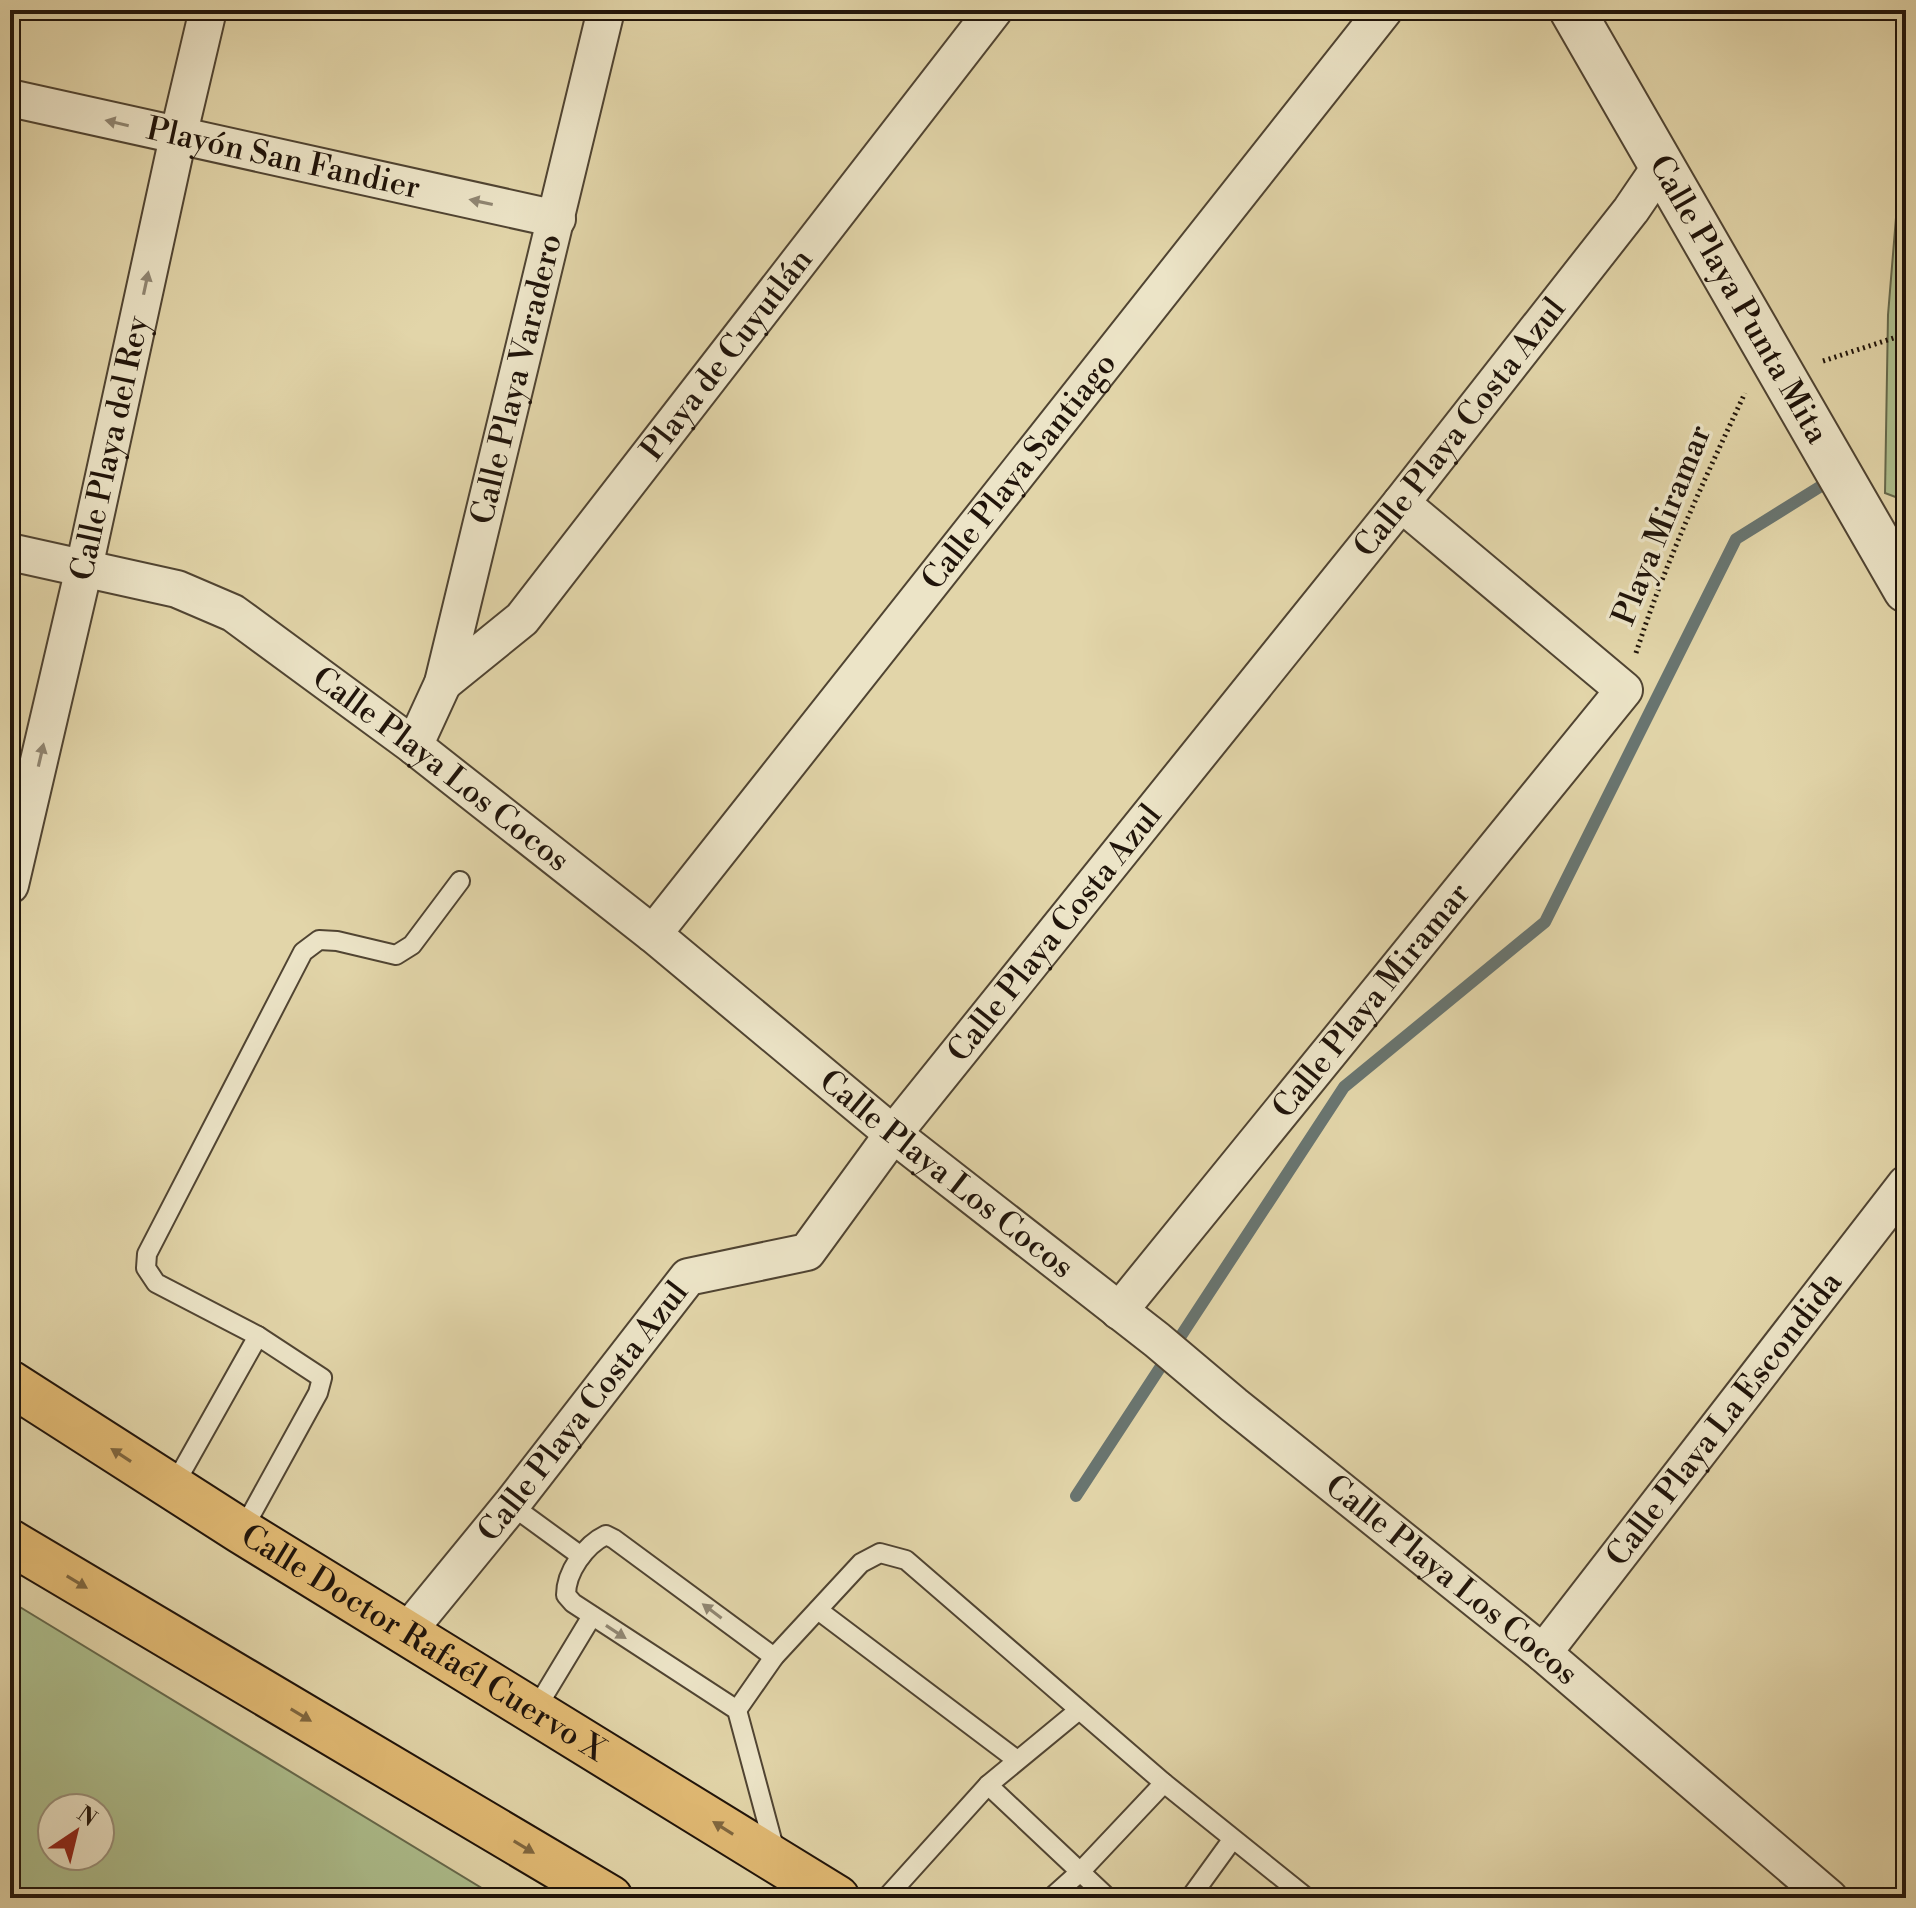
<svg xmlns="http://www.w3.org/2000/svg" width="1916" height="1908" viewBox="0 0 1916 1908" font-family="'Libre Bodoni',serif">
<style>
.green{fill:#adbe8d;stroke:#66694c;stroke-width:2;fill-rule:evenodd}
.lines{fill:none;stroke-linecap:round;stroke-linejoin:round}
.stream{stroke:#697570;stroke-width:12}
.service-casing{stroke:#504432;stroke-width:22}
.minor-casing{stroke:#504432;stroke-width:40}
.tertiary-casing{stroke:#504432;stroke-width:48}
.primary-casing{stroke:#20140a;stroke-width:48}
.path{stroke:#20140a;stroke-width:5;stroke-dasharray:2 4;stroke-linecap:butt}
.service{stroke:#ece4c7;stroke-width:18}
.minor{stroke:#ece4c7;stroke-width:36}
.tertiary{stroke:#ece4c7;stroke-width:44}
.primary{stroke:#e1ba74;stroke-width:44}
.oneway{fill:#908672}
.oneway2{fill:#80673f}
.labels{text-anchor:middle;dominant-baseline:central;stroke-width:7;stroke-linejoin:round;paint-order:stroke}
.street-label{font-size:32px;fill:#20140a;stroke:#ece4c7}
</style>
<rect width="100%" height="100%" fill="#e2d5a9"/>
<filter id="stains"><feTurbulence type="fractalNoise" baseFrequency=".0025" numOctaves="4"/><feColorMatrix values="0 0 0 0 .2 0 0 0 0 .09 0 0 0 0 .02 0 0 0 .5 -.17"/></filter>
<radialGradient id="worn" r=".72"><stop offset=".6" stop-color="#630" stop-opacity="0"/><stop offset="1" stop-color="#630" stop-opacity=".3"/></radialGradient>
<!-- green -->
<g class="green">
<path d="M1906,96V501L1885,493L1888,315Z"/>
<path d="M10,1601L498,1898H10ZM52,1808H100V1856H52Z"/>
</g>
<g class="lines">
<!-- stream -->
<path class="stream" d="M1076,1496L1344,1087L1545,922L1736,539L1834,478"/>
<defs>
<g id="service">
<path d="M173,1487L258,1336"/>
<path d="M511,1505L581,1556"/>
<path d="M242,1531L318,1393L322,1378L258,1336L156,1283L146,1268L147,1254L303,952L319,940L337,941L396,955L412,945L460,881"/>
<path d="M818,1610L1017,1760"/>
<path d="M774,1657L614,1539L606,1535C585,1545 566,1572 566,1595L573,1603L737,1710L775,1851"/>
<path d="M737,1710L774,1657L861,1563L880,1553L906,1560L1164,1783L1307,1898"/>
<path d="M534,1712L592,1616"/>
<path d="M988,1785L1108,1898"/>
<path d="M886,1898L988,1785L1079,1710"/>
<path d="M1051,1898L1080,1872L1164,1783"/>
<path d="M1190,1898L1232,1840"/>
</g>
<g id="minor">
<path id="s1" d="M10,98L557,219"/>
<path id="s2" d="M10,552L177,589L233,613L414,746L653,934L893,1134L1157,1340L1234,1405L1543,1653L1829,1898"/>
<path id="s3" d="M443,683L522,619L994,10"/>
<path id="s4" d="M414,746L443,683L606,10"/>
<path id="s5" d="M10,885L84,568L178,137L208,10"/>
<path id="s6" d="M653,934L1384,10"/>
<path id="s7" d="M1119,1311L1624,690L1401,503"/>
<path id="s8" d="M407,1632L511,1505L688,1277L807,1252L893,1134L1401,503L1631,210L1661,166"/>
<path id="s9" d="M1543,1653L1906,1184"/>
</g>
<g id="tertiary">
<path id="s10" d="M1572,10L1906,590"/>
</g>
<g id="primary">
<path id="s11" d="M10,1383L241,1531L837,1898"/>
<path d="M10,1542L610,1898"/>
</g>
</defs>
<!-- service casing -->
<use href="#service" class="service-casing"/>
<!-- minor casing -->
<use href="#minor" class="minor-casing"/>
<!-- tertiary casing -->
<use href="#tertiary" class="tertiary-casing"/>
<!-- primary casing -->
<use href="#primary" class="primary-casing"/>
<!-- path -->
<g class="path">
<path d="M1823,361L1906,334"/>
<path d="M1636,653C1665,563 1705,478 1745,393"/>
</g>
<!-- service -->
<use href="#service" class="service"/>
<!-- minor -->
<use href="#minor" class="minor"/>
<!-- tertiary -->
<use href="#tertiary" class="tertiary"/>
<!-- primary -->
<use href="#primary" class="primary"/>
</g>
<!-- one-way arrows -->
<defs><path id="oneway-solid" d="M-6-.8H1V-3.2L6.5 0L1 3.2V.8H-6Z" transform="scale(2)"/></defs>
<g class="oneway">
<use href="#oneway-solid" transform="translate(117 123) rotate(-167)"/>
<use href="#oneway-solid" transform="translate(481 202) rotate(-168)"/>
<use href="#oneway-solid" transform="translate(146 283) rotate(-78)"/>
<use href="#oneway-solid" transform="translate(41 755) rotate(-77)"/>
<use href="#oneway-solid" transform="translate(712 1611) rotate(-143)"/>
<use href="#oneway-solid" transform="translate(616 1632) rotate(33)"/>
</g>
<g class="oneway2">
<use href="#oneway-solid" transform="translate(121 1455) rotate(-147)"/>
<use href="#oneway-solid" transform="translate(77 1582) rotate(31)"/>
<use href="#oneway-solid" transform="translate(301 1715) rotate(31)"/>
<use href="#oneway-solid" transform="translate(723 1828) rotate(-148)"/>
<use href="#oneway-solid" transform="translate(524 1847) rotate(31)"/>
</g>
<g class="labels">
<!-- street labels -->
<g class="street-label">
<text stroke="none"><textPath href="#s1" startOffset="280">Playón San Fandier</textPath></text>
<text stroke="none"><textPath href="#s10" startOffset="334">Calle Playa Punta Mita</textPath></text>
<text stroke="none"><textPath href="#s3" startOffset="436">Playa de Cuyutlán</textPath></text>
<text stroke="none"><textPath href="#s4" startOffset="382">Calle Playa Varadero</textPath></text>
<text stroke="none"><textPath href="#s8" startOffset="1626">Calle Playa Costa Azul</textPath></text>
<text stroke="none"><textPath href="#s5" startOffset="448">Calle Playa del Rey</textPath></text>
<text stroke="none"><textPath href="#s6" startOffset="590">Calle Playa Santiago</textPath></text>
<text transform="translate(1662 525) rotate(-68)">Playa Miramar</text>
<text stroke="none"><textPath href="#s2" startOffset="492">Calle Playa Los Cocos</textPath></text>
<text stroke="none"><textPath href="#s8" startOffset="978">Calle Playa Costa Azul</textPath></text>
<text stroke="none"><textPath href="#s7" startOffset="400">Calle Playa Miramar</textPath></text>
<text stroke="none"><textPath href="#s2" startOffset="1140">Calle Playa Los Cocos</textPath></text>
<text stroke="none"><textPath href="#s8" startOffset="282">Calle Playa Costa Azul</textPath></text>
<text stroke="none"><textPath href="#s9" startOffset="296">Calle Playa La Escondida</textPath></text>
<text stroke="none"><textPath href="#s2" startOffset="1788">Calle Playa Los Cocos</textPath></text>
<text stroke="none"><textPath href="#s11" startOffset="488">Calle Doctor Rafaél Cuervo X</textPath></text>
</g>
</g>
<!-- margin -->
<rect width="1916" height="1908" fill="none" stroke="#e2d5a9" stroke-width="40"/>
<rect x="12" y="12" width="1892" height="1884" fill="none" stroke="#20140a" stroke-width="4"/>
<rect x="20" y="20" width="1876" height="1868" fill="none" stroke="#20140a" stroke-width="2"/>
<!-- north arrow -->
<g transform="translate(76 1832) rotate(35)"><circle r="38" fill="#ece4c7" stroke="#9a917b" stroke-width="2"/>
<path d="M0-6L14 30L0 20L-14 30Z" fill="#8f2418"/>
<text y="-12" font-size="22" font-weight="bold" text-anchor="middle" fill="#20140a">N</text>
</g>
<rect width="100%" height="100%" filter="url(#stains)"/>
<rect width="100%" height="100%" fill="url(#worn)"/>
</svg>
